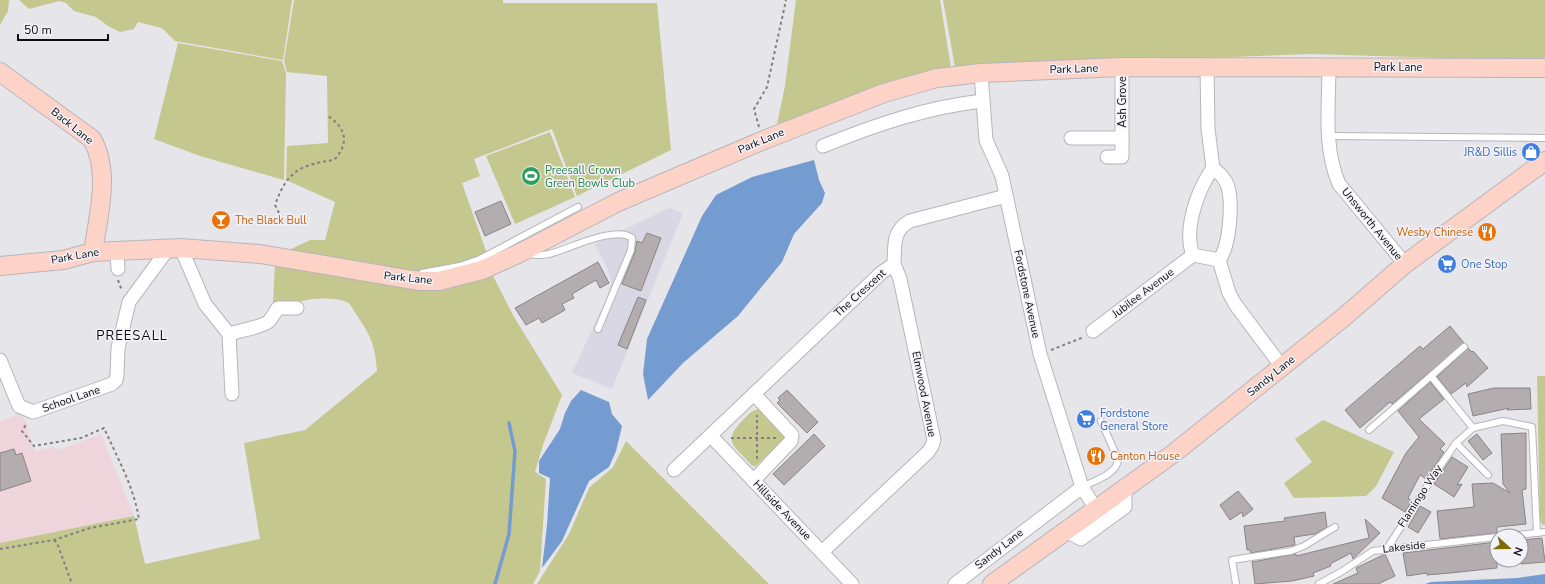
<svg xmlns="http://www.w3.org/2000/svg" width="1545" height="584" viewBox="0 0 1545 584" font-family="'Nunito Sans',sans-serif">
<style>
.built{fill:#dad7e5}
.education{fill:#eed4db}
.green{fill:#c4c78e}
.water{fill:#759cd1}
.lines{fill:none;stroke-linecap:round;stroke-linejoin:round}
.stream{stroke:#759cd1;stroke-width:3.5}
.building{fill:#b3adaf;stroke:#8a8486}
.lane-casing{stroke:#b6b5bb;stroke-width:8}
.street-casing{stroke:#b6b5bb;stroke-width:15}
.secondary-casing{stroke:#b6b5bb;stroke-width:20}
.path{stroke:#807f83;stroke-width:2;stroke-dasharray:3 3;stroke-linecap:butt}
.lane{stroke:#fff;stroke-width:6}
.street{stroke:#fff;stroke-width:13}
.secondary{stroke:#fdd3c8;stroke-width:18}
.labels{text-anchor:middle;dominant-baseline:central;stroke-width:3;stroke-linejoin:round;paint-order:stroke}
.street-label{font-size:11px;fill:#0d0c0e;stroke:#f3f2f8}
.shop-label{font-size:11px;fill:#366cbe;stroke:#f3f2f8;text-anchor:start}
.leisure-label{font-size:11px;fill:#27864d;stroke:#f3f2f8;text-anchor:start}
.food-label{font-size:11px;fill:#c56008;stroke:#f3f2f8;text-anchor:start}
.quarter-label{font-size:13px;letter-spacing:1px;fill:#0d0c0e;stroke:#f3f2f8}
</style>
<rect width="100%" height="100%" fill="#e6e5ea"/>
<!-- built -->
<path class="built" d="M669,208L683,213L612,389L572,373L607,297L611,281L606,265L594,244Z"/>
<!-- education -->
<path class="education" d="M20,414L28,425L27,431L35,451L53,447L58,450L101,434L134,516L0,544V421Z"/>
<!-- green -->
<g class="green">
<path d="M0,0H9L8,11L0,25Z"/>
<path d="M19,0H292L283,60L175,41L162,28L138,22L134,29L120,32L108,26L96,17L74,11L66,3L59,1L29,9Z"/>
<path d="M294,0H503V3H657L671,150L577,196L552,129L474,159L480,176L462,183L487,254L467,261L416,274L287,251L310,240H325L335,202L286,180L287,146L328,143L327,76L287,72L284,61Z"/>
<path d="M796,0H940L951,68L856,96L777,124L785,86Z"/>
<path d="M943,0H1545V61L1310,54L955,67Z"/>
<path d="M178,43L282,61L286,73L284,180L200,156L154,139Z"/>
<path d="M550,132L575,197L515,224L486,156Z"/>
<path d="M275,263L344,275L492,274L514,317L562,395L543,445L535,472L546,479L540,571L533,584H0V543L134,516L145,564L260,539L244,443L305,430L377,371C375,345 371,336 356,314C353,310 351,304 347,302C339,298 322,298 313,299C299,301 288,305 273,302Z"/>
<path d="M1537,376H1545V525H1543L1540,521Z"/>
<path d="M758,409L761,410L785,435V438L756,466H752C737,447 720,443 743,420C747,416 751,411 758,409Z"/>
<path d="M1323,420L1394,452L1376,486L1366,496L1294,498L1284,483L1312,462L1295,439Z"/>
<path d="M626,441L769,584H537L569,534L589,488L613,467Z"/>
</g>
<!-- water -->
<g class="water">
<path d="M814,160L819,180L825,193L822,203L794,234L782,262L738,316L683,363L648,400L643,374L647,339L702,216L716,195L752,177Z"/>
<path d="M581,390L609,402L612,414L622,426L616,451L609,467L589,481L562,541L542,568L547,525L550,478L539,473V461L560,429L565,413L571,401Z"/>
<path d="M1545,574V584H1425L1431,582L1517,578Z"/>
</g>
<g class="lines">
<!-- stream -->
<path class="stream" d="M495,584L509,534L515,451L509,423"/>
</g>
<!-- building -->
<g class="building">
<path d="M501,201L511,224L485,236L475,212Z"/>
<path d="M647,233L661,238L641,291L622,284L635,252L637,241L642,243Z"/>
<path d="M598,262L609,283L600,288L596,280L572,294L574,298L562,304L565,310L542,323L539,318L526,325L515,308Z"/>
<path d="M638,297L646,300L627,349L618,345Z"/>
<path d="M1450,326L1464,343L1392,404L1390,402L1360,428L1345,410L1420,346L1423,349Z"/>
<path d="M1468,348L1472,352L1473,351L1488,368L1467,387L1466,383L1451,394L1437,377Z"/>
<path d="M1430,382L1444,399L1419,419L1445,444L1440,449L1444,452L1426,479L1420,475L1408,498L1412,501L1405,512L1382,498L1406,453L1419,437L1398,411Z"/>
<path d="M1494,388H1530L1531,409L1507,410L1509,408L1473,416L1468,394Z"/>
<path d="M787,390L818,422L807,433L777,403L780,400L778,398Z"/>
<path d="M1526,433V489L1522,490L1526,524L1497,527V533L1440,539L1437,511L1474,507L1472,484L1493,483L1510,493L1503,484L1501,434Z"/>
<path d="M814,434L825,446L784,485L773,474Z"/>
<path d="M1477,434L1492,453L1483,460L1468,441Z"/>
<path d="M14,449L16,455L22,453L31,481L0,491V453Z"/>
<path d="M1452,457L1468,467L1457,485L1462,484L1454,497L1434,484Z"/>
<path d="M1238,491L1253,509L1243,517L1242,512L1230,520L1220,505Z"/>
<path d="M1420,506L1431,512L1418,533L1408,527Z"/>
<path d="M1325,512L1327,527L1315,534L1294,537L1295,545L1251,553L1250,550H1247L1244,526L1285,521L1284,518Z"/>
<path d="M1365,519L1380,533L1353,559L1351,553L1330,564L1331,566L1313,573L1314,576L1292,581L1255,584L1252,562L1296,554V556L1369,538Z"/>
<path d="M1542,538L1545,562L1521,564V540Z"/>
<path d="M1497,542V568L1450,573L1427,575V573L1407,576L1403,553Z"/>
<path d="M1385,554L1395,576L1378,584H1333L1358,573L1356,568Z"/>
</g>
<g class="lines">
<defs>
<g id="lane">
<path d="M1329,136L1545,138"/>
<path d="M528,254C535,255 542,256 549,254C569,249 615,225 632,238L631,250L598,329"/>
<path d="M422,273L460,266L480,259L578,207"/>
<path d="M1431,376L1464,347"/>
<path d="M1369,430L1431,376L1473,428"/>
<path d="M1456,443L1488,475"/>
<path d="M1082,487C1094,481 1118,474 1118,459L1101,421"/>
<path d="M1508,536L1545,532"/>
<path d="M1386,550L1440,466L1456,443L1473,428L1503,421L1532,427L1537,533"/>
<path d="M1236,584L1232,560L1291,551L1304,546L1335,527"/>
<path d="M1319,584L1341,572L1373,551L1497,537"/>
</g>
<g id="street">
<path d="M1207,66L1208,129L1213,168C1218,172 1223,176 1226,182C1234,198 1230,246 1219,260L1229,293L1235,304L1282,367"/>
<path d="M1329,66C1329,105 1323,147 1339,184L1405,264"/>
<path d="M981,73L986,140L1002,176L1040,354L1082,487L1096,509"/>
<path d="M1071,138H1122"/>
<path d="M823,146C875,125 927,107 983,101"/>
<path d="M1107,157H1122V67"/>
<path d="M1213,168C1198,189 1183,229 1193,255L1219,260"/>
<path d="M181,248L205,304L229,334L232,394"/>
<path d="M117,251L118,269"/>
<path d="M1093,331L1193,255"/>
<path d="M229,334C238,331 263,327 269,321C272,318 275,312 278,308H297"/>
<path d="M0,360L19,406L33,412L112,384L116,380L117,375L118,348L129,302L168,249"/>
<path d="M711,436L852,584"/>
<path d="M674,470L858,295L881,273L894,264C895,245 892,231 910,221L1006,196"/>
<path d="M753,481L791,441L792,435L754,394"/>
<path d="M1066,531L1081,539L1125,507V489"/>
<path d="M822,552L928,452L932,446L934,440L900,279L894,264"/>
<path d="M955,584L1082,487"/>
</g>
<g id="secondary">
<path d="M0,72L92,139C111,172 98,217 93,252"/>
<path d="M0,266L63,260L93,252L181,248L260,254L401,278L420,281H439L482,270L520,253L618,202L764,140L884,93L937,78L981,73L1122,67L1545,68"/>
<path d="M992,584L1174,453L1344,317L1405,264L1545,161"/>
</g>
</defs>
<!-- lane casing -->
<use href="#lane" class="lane-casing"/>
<!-- street casing -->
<use href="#street" class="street-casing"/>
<!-- secondary casing -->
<use href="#secondary" class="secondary-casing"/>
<!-- path -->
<g class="path">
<path d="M759,127L754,109L767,87L786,0"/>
<path d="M279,213L275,205C287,171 300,165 334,160C350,143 346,128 328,116"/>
<path d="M118,280L122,291"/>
<path d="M1051,350L1084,337"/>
<path d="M731,438H776"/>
<path d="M757,459V415"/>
<path d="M54,540L57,543L72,584"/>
<path d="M0,549L54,540L90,528L139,519C134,487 117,457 104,428L81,438L34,446L22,431L27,423"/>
</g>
<!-- lane -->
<use href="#lane" class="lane"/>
<!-- street -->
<use href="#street" class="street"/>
<!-- secondary -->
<use href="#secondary" class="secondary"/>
</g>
<!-- icons -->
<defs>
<symbol id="shop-disc" viewBox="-11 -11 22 22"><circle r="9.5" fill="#3f7fe0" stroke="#f3f2f8"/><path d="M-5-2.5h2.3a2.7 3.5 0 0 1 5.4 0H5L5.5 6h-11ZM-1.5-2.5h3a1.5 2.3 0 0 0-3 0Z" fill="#fff"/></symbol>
<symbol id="stadium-disc" viewBox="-11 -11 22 22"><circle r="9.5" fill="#2e9e5b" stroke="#f3f2f8"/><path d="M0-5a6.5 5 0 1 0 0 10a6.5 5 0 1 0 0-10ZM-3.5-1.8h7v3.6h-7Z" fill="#fff"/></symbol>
<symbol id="bar-disc" viewBox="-11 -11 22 22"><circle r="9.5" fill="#e8710a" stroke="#f3f2f8"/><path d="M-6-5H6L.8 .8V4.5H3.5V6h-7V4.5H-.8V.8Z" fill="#fff"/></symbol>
<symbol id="restaurant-disc" viewBox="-11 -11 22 22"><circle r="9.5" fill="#e8710a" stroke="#f3f2f8"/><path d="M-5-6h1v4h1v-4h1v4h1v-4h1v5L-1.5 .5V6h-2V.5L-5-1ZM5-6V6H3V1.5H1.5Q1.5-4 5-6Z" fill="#fff"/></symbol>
<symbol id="supermarket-disc" viewBox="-11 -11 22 22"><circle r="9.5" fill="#3f7fe0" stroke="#f3f2f8"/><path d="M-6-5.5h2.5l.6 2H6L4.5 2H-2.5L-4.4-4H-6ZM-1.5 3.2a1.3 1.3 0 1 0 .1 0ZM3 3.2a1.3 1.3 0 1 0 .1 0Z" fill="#fff"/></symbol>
</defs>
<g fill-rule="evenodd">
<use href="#shop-disc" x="1520" y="141" width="22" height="22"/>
<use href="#stadium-disc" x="520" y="165" width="22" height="22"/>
<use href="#bar-disc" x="210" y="209" width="22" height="22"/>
<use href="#restaurant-disc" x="1476" y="221" width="22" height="22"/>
<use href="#supermarket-disc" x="1436" y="253" width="22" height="22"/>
<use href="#supermarket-disc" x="1075" y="408" width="22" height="22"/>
<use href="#restaurant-disc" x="1085" y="445" width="22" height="22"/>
</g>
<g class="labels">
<!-- street labels -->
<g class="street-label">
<text x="1398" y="67">Park Lane</text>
<text transform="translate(1074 69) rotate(-2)">Park Lane</text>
<text transform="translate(1122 102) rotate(-90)">Ash Grove</text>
<text transform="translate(72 126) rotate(39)">Back Lane</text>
<text transform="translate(761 141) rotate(-23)">Park Lane</text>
<text transform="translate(1372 224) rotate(51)">Unsworth Avenue</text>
<text transform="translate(75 256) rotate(-10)">Park Lane</text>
<text transform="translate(408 278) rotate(6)">Park Lane</text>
<text transform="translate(860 293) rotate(-42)">The Crescent</text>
<text transform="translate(1143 293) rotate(-37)">Jubilee Avenue</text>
<text transform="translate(1027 294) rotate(78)">Fordstone Avenue</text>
<text transform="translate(1271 376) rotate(-39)">Sandy Lane</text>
<text transform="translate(924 394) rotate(79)">Elmwood Avenue</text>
<text transform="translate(71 399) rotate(-19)">School Lane</text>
<text transform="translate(1420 496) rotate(-57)">Flamingo Way</text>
<text transform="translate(782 510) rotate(46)">Hillside Avenue</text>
<text transform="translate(1404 547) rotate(-6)">Lakeside</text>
<text transform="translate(999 549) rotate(-38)">Sandy Lane</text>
</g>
<!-- shop labels -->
<g class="shop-label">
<text x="1517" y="152" text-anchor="end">JR&amp;D Sillis</text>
<text x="1461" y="264">One Stop</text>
<text x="1100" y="413">Fordstone<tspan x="1100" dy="13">General Store</tspan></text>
</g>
<!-- leisure labels -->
<g class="leisure-label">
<text x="545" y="170">Preesall Crown<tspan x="545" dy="13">Green Bowls Club</tspan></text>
</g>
<!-- food labels -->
<g class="food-label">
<text x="235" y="220">The Black Bull</text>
<text x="1473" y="232" text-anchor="end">Wesby Chinese</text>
<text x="1110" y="456">Canton House</text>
</g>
<!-- quarter labels -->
<g class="quarter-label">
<text x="132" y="336">PREESALL</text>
</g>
</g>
<!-- north arrow -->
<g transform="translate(1509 548) rotate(111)"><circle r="19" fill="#f3f2f8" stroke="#97969a"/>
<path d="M0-3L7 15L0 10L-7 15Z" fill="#826a02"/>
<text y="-6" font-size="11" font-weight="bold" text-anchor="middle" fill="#0d0c0e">N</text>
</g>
<!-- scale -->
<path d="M18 34v6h90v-6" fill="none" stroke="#0d0c0e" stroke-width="2"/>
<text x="24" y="34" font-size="12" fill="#0d0c0e" stroke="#f3f2f8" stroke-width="3" paint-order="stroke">50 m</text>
</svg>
